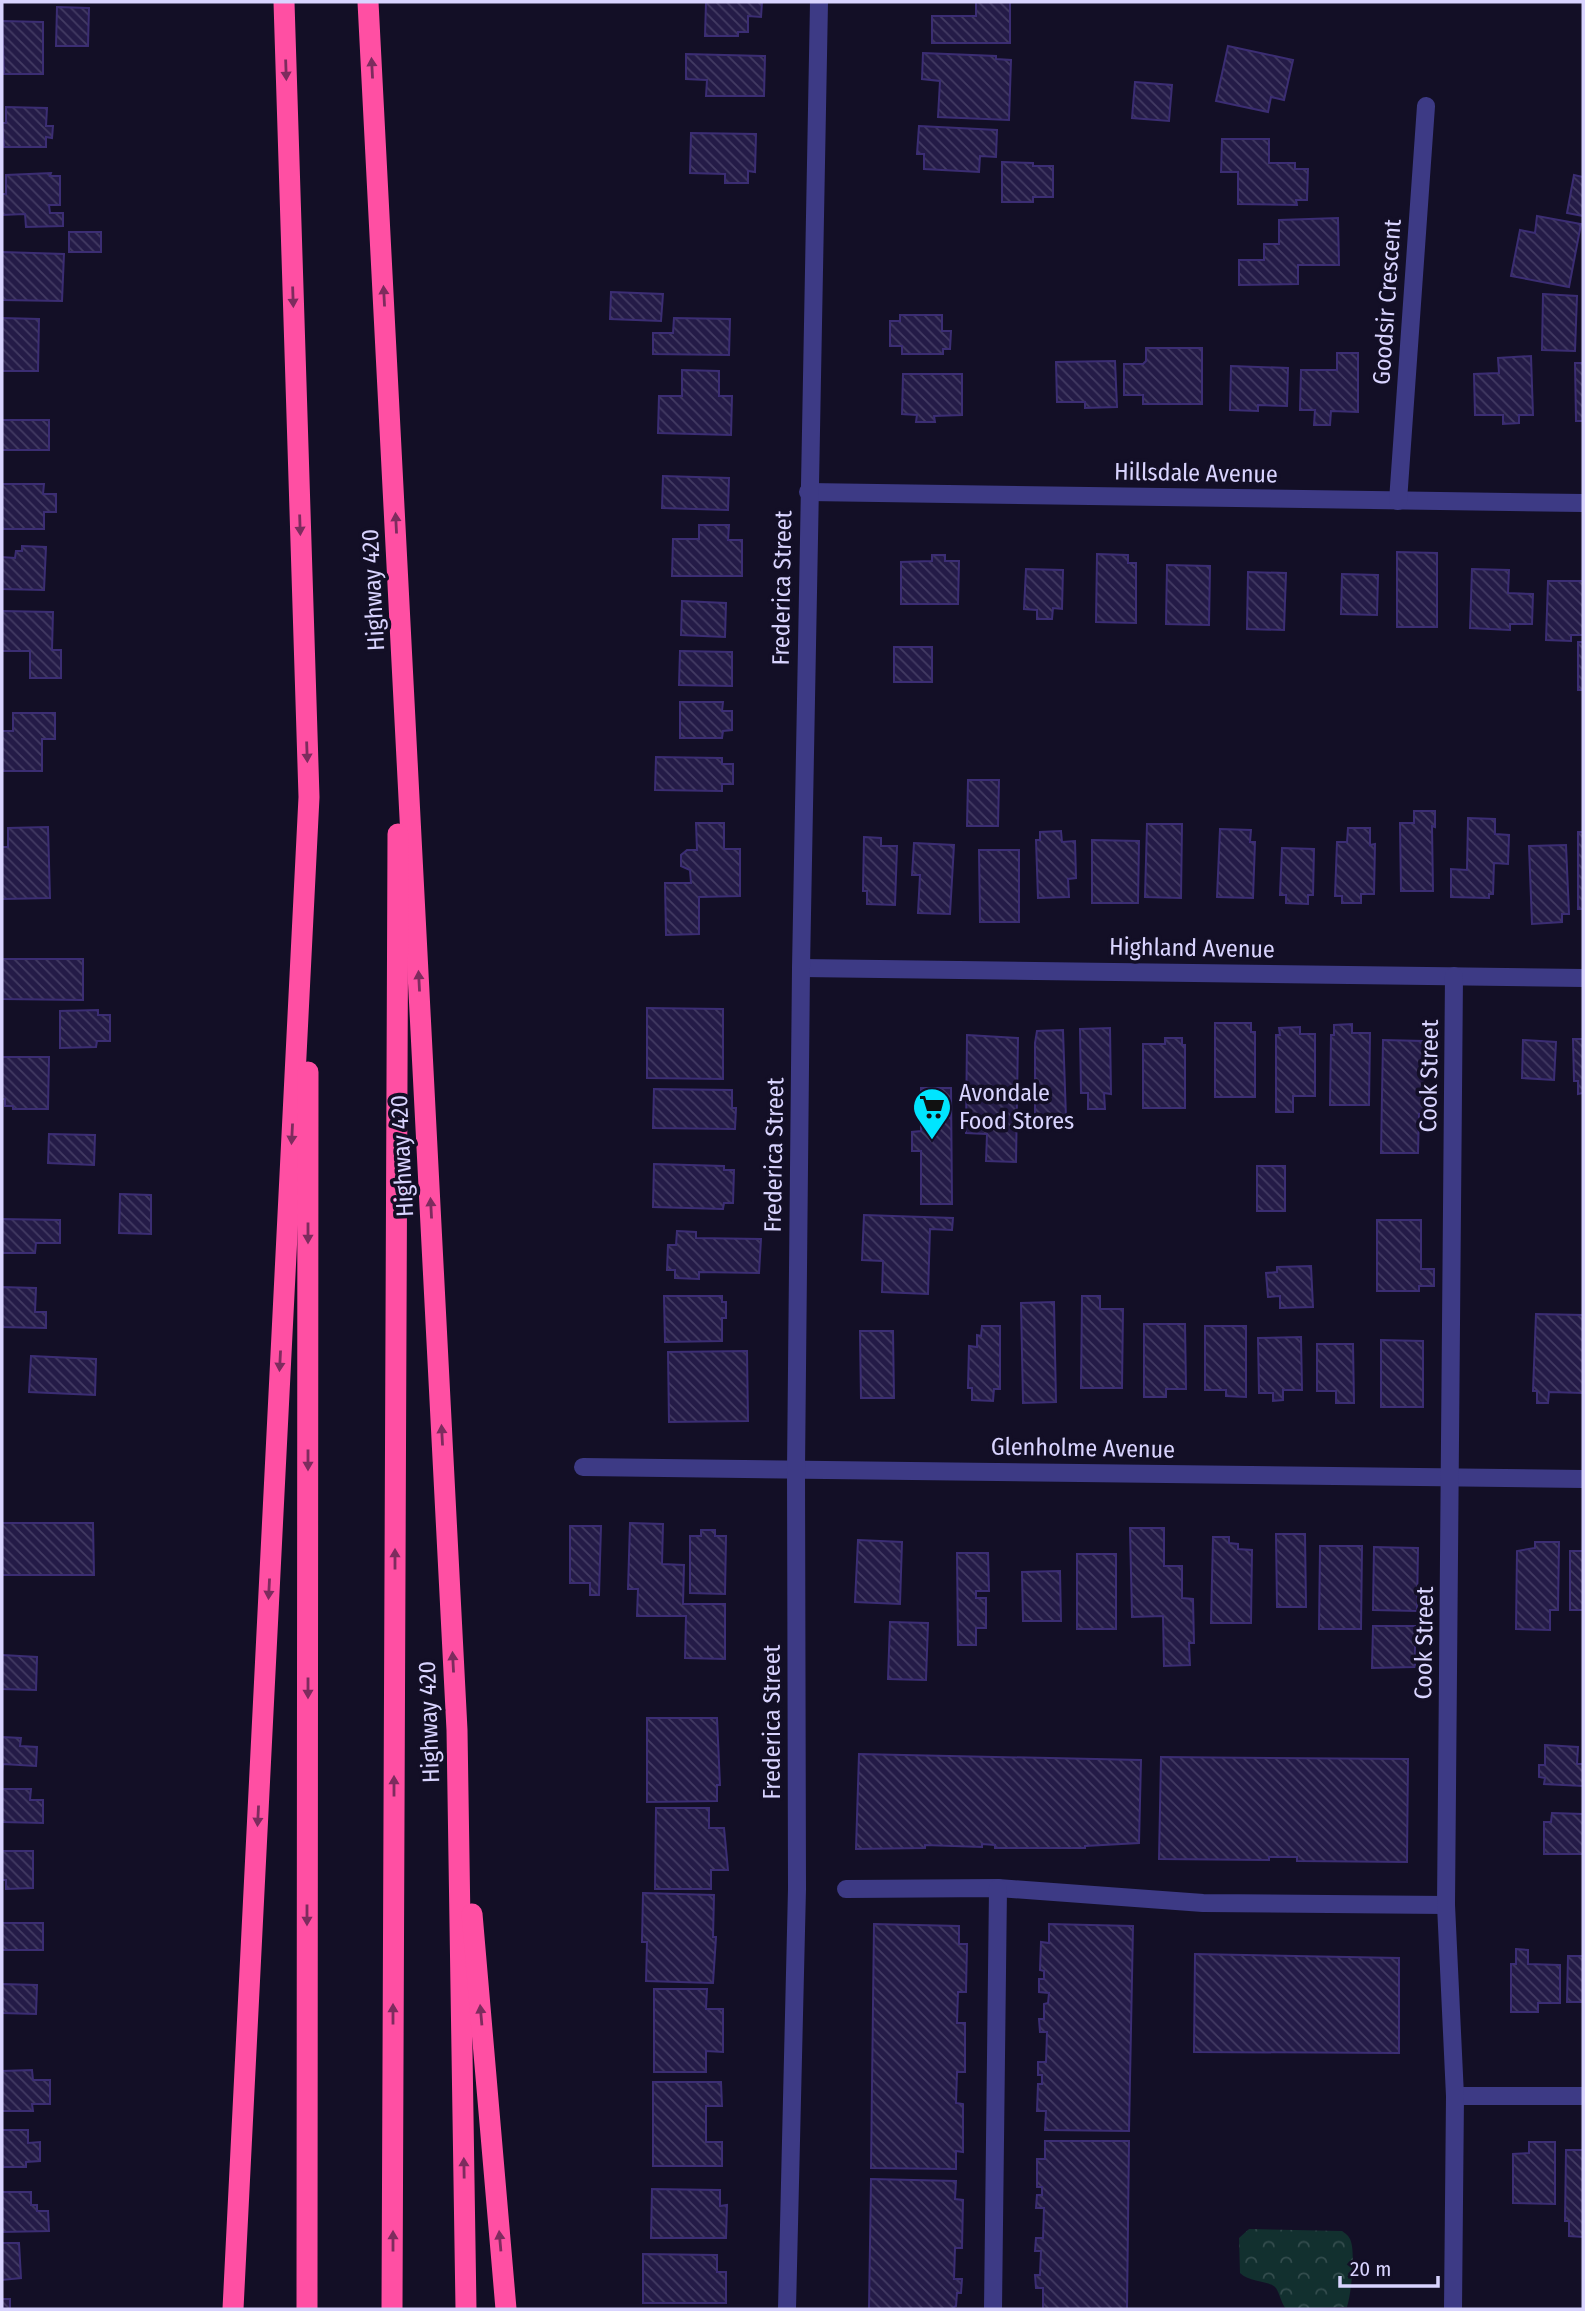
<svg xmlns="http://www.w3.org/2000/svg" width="1585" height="2311" viewBox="0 0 1585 2311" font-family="'Fira Sans Condensed',sans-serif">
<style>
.park{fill:url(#park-crowns)}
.building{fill:url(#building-back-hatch);stroke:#3b2d73;stroke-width:2}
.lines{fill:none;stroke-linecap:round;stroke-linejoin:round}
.service{stroke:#3d3a85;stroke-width:18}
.minor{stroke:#3d3a85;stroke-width:18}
.tertiary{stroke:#3d3a85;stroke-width:18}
.motorway{stroke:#ff4fa3;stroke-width:21}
.oneway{fill:#7d2c5e}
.labels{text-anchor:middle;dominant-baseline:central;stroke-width:7;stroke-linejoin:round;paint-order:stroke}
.street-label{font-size:24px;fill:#d9d4ff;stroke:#130f26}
.poi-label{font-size:24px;fill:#d9d4ff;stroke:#130f26;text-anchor:start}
</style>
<defs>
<pattern id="park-crowns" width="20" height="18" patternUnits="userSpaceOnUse" patternTransform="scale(1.75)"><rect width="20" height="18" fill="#12302f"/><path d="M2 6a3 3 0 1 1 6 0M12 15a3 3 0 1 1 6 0" fill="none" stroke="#344d4e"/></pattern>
<pattern id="building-back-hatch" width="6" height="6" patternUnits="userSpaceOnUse" patternTransform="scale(1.75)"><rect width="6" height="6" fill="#241b47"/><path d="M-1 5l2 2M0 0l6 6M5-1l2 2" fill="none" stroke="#433b63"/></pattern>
</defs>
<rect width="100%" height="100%" fill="#130f26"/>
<!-- park -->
<path class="park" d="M1249,2229L1342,2231C1346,2234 1348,2235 1350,2239C1356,2251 1351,2295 1347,2307L1286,2309C1281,2303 1280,2294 1276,2288C1269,2280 1250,2283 1240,2273L1239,2238Z"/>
<!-- building -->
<g class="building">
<path d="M706,2H762L761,17L748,16V32H738V36H705Z"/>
<path d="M976,2H1010V43H932V16H976Z"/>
<path d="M57,7L89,8L88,46H56Z"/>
<path d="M2,21L43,22V74H4Z"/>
<path d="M1228,46L1293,60L1284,100L1271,97L1268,112L1216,101Z"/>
<path d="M923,53L996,56V59L1011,60L1009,120L938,117L940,81L922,79Z"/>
<path d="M686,54L765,56L764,96H706L707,80L686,79Z"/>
<path d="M1135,82L1172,85L1169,121L1132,118Z"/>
<path d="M6,107L47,108L46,126H53L52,138L46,137V147H4L2,123H6Z"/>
<path d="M919,126L997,130L996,157L980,156L979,172L924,169V154H917Z"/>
<path d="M691,133L756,134L755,172L748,171V183H725V174L690,173Z"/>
<path d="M1222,139H1269V163H1295V169H1308L1307,200H1296L1297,205L1238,204V172H1221Z"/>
<path d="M1002,162L1033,163V166H1053V197H1033V202H1002Z"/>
<path d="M51,173L50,176H60V205H49L50,213H63V226L26,227L25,214L2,215V194H6V175Z"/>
<path d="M1574,175L1583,177V216L1567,213Z"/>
<path d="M1537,216L1581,224L1569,287L1511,276L1520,230L1535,233Z"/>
<path d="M1338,218L1339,265H1298V284L1239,285V260H1264V244H1279V220Z"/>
<rect x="69" y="232" width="32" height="20"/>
<path d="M2,252L64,254L62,301L2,300Z"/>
<path d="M611,292L663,294L661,321L610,319Z"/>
<path d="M1543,294L1577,296L1575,351L1542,350Z"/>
<path d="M900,315H942V331H951L950,349H943V354H902V346H890V321H900Z"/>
<path d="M2,318L39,319L38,371H2Z"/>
<path d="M674,318L730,319L729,355L653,354V333H673Z"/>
<path d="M1146,348H1202V404H1143V395H1124V364H1143L1146,361Z"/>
<path d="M1337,353H1358V412L1331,411L1330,425H1314L1315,410H1300L1301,370H1337Z"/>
<path d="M1531,356L1533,415H1519V423L1503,424V415H1475L1474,374L1499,373L1498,358Z"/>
<path d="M1115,361L1117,407L1085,408V402H1057L1056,362Z"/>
<path d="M1575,363H1583V421H1576Z"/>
<path d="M1231,366L1288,368L1287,406L1258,405V411L1230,410Z"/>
<path d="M682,370L719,371V396H732L731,435L658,433L659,396H682Z"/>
<path d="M903,374H962V415L934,416L935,422H916L917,415L902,414Z"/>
<rect x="2" y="420" width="47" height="30"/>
<path d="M663,476L729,478L728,510L662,508Z"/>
<path d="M2,484H44L43,494H56V512H44V529H2Z"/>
<path d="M699,525H729L728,540H742V576H672L673,539H699Z"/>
<path d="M22,546L46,547L44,590L2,589V557L15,558L16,551H22Z"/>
<path d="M1397,552L1437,553V627H1397Z"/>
<path d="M1097,554L1128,555V563H1136V623L1096,622Z"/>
<path d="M932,555H945V561H959L958,604H901V562L932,561Z"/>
<path d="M1167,565L1210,566L1209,625L1166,624Z"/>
<path d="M1026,569L1063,570L1062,609L1053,608L1052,619H1037V610L1024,609Z"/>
<path d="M1472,569L1509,570L1508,593L1533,594L1532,624H1510V630L1470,628Z"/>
<path d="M1248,572L1286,573L1284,630L1247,629Z"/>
<path d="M1342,574L1378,575L1377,615L1341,614Z"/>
<path d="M1548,581H1583V635H1571V641L1546,640Z"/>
<path d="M682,601L726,603L725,637L681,635Z"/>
<path d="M2,611L53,612L52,650H61V678H30V651H2Z"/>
<rect x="1578" y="642" width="5" height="48"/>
<rect x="894" y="647" width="38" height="35"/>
<path d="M680,651L732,652V686L679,685Z"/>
<path d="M680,702H723L722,711H732V730L723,731L722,738H680Z"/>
<path d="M13,713H55V739H42V771H2V731H13Z"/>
<path d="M656,757L722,758V764H733V784H722V791L655,790Z"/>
<path d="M968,780H999L998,826H967Z"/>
<path d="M1414,811H1435V827L1432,826L1433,891H1401L1400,823H1414Z"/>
<path d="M1468,818L1495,819V834L1509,835L1508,864L1494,863L1493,894H1489V898L1451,897V869L1467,870Z"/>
<path d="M696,823H724V849H740V896L699,897V934L666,935L665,883H691L690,870L681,866V855L687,850H697Z"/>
<path d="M1147,824H1182L1181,898L1145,897Z"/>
<path d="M48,827L50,898L2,899V847H8V828Z"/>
<path d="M1348,828H1370V845L1375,844L1374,894H1361V903H1342V896H1335L1337,842H1347Z"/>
<path d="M1220,829L1251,830L1250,842H1255L1253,898L1217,897Z"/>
<path d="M1061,831L1062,842L1075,841L1076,878L1068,879L1069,897L1038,898L1036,840H1040V832Z"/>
<rect x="1578" y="832" width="5" height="77"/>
<path d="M864,837L881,838V846H897L895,905L867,904V891H863Z"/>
<path d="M1092,840L1139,841L1138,903H1092Z"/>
<path d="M914,843L954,845L950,914L918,913L920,875H912Z"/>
<path d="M1566,845L1569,914H1562V922L1532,924L1529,846Z"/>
<path d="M1282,848L1314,849L1313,895H1308V904L1286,903V895H1280Z"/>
<path d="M979,850H1019V922H980Z"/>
<path d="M2,959H83V1000L2,999Z"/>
<path d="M647,1008L723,1009V1079L647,1078Z"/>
<path d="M98,1010V1015H110V1041H97L96,1047L60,1048V1011Z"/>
<path d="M1215,1023H1251V1032H1255V1097H1215Z"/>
<path d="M1352,1024V1033H1370L1369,1105H1330L1331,1035H1334V1025Z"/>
<path d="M1300,1027V1034H1315V1096H1293V1112H1276V1035H1280L1279,1028Z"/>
<path d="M1110,1028L1111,1094L1104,1093L1105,1109H1088V1093H1081L1080,1029Z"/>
<path d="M1063,1030L1066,1118H1035V1043L1037,1031Z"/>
<path d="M967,1035L1018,1038L1016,1162L986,1161L987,1134L966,1133Z"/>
<path d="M1165,1038H1182V1045H1185V1108H1143V1044H1165Z"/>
<path d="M1573,1039H1583V1093L1578,1094V1081H1574Z"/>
<path d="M1383,1040L1424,1041L1423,1114H1419L1418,1153H1381Z"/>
<path d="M1523,1040L1556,1042L1554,1080L1522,1078Z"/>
<path d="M2,1057H49L48,1109H13V1106H5V1099H2Z"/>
<path d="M921,1088H951L952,1204H921V1151H912V1132L921,1131Z"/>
<path d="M654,1089L732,1090V1108H736L735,1129L653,1128Z"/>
<path d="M49,1134L95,1135L94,1165L48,1163Z"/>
<path d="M654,1164L724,1166V1170H734L733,1203H724L723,1209L653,1207Z"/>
<rect x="1257" y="1166" width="28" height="45"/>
<path d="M120,1194L151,1195V1234L119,1233Z"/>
<path d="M864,1215L953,1218L952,1230L930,1229L928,1294L882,1292L883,1261L862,1260Z"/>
<path d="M2,1219L60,1220V1243H36L35,1253H2Z"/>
<path d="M1377,1220H1421V1269H1434V1286H1419V1291H1377Z"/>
<path d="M677,1231L696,1232V1238L761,1239L759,1273L699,1272V1279L675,1278V1270H667L668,1245H676Z"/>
<path d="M1311,1266L1313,1307L1280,1308V1296L1268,1297L1266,1273L1277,1272V1267Z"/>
<path d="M2,1287L36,1288L35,1312H46V1328L2,1327Z"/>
<path d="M664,1296H722V1302H726V1318H722V1341L665,1342Z"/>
<path d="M1082,1296H1100V1309H1123L1122,1388H1081Z"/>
<path d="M1054,1302L1056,1402L1023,1403L1021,1303Z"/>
<path d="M1536,1314L1583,1315V1393L1549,1392L1548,1403H1537V1391H1533Z"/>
<path d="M1144,1324H1185L1186,1389H1166V1397H1144Z"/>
<path d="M982,1326H1000V1389H994L993,1401L972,1400V1388H968L969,1346L977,1347V1335L981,1336Z"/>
<path d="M1205,1326H1246V1397L1226,1396V1390H1205Z"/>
<path d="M860,1331H893L894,1398H861Z"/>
<path d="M1301,1337L1302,1390H1283V1400L1273,1401V1393H1259L1258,1338Z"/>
<path d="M1381,1340L1423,1341V1407H1381Z"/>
<path d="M1317,1344H1353L1354,1403H1336V1391H1317Z"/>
<path d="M747,1351L748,1421L669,1422L668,1352Z"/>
<path d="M31,1356L96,1359L95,1395L29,1392Z"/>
<path d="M2,1523H93L94,1575H2Z"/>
<path d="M630,1523L663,1524L662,1564L684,1565L683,1604H725V1659L685,1658L686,1616H637L638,1589H628Z"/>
<path d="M570,1526H601L599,1595H590V1583H570Z"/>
<path d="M1130,1528H1164V1566H1182V1598L1193,1599L1194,1643H1189L1190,1665L1164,1666L1163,1616L1132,1617Z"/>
<path d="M701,1530H715V1536H726L725,1594L690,1593V1536H701Z"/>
<path d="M1276,1534H1305L1306,1607H1277Z"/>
<path d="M1213,1537H1229V1543L1238,1544V1549L1252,1550L1251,1623H1211Z"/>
<path d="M858,1540L902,1542L900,1604L855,1602Z"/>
<path d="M1535,1542H1559L1558,1610H1550V1630L1516,1629L1517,1551L1535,1548Z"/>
<path d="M1320,1546H1362L1361,1629H1319Z"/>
<path d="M1374,1547L1418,1548L1417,1611L1373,1610Z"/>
<rect x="1570" y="1551" width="13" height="59"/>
<path d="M957,1553H988L989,1591H976V1598H986V1628H976V1645H958Z"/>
<rect x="1077" y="1554" width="39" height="75"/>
<path d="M1060,1571L1061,1621H1023L1022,1572Z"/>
<path d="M890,1622L928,1623L926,1680L888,1679Z"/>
<path d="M1373,1626H1415V1667L1372,1668Z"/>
<path d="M2,1655L37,1657L36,1690L2,1689Z"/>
<path d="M647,1718H717L720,1785H717V1801L647,1802Z"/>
<path d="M2,1737L21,1738L20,1746L37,1747L36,1766L3,1764L2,1771Z"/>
<path d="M1545,1745L1578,1747L1577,1764H1583V1786L1544,1784L1545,1778L1539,1777V1765H1545Z"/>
<path d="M859,1754L1141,1760L1139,1843L1085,1846V1848H995V1845L982,1844V1847L925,1845V1848L856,1849Z"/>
<path d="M1161,1757L1408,1759L1407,1862L1297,1861V1857H1269V1860L1159,1859Z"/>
<path d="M2,1789H31L30,1800H43V1823L2,1822Z"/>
<path d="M656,1808H709V1828H724L728,1870H711V1889H655Z"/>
<path d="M1552,1813L1583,1814V1854H1544V1822H1551Z"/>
<path d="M2,1851H33V1888L6,1889V1880H2Z"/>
<path d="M643,1893L714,1895L713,1937H716L713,1983L646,1981L647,1942H642Z"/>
<rect x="2" y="1923" width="41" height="27"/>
<path d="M874,1924L959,1926V1944H967L966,1992H958L957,2023H965V2072H957L956,2103L963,2104V2152L956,2151V2169L871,2168Z"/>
<path d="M1049,1924L1133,1926L1129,2131L1045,2130L1046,2111H1037L1038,2084H1042V2075H1038V2062H1046L1047,2032H1040L1039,2019H1044V2004L1048,2003L1049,1993L1039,1992V1979H1044V1971L1040,1970L1041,1942L1049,1943Z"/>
<path d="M1516,1949L1528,1950V1964L1560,1965V2003H1538V2012H1511V1964H1516Z"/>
<path d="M1195,1954L1399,1958V2053L1194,2052Z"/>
<path d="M1568,1956H1583V2002H1567Z"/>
<path d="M2,1984L37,1985L36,2014L2,2013Z"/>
<path d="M654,1989H707L706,2009H723V2052L706,2051V2072H654Z"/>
<path d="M32,2070L33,2080H50V2104H32L33,2111H2V2071Z"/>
<path d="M653,2082H721L722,2106H706V2142H722V2166H653Z"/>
<path d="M2,2130H28V2143L40,2142V2161L26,2162V2167H2Z"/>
<path d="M1045,2141H1129L1127,2309H1043V2288H1036L1035,2275H1040L1041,2251H1035L1036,2238H1043L1044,2208H1036L1037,2195H1042V2187H1037V2159H1045Z"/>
<path d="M1529,2142H1555V2204L1513,2203V2154L1529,2153Z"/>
<path d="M1566,2150H1583V2237L1569,2236V2221H1565Z"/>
<path d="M871,2179L956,2181L955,2199L963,2200L962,2248H955L954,2279H962L961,2293H957L956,2306L954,2307V2309H869Z"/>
<path d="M652,2189L720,2190V2206L727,2205L726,2238H651Z"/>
<path d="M2,2192H31V2205H37V2211H48L49,2231L2,2232Z"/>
<path d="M2,2243H19L21,2278L2,2280Z"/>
<path d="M643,2254L717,2255V2272H726V2303H643Z"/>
<rect x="2" y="2299" width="8" height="10"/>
</g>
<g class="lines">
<!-- service -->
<g class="service">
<path d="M846,1889L998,1888L1203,1903L1446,1905"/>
<path d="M993,2309L998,1888"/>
</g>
<!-- minor -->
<g class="minor">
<path d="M808,492L1583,503"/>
<path d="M1398,501L1426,106"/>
<path d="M801,968L1583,978"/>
<path d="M583,1467L1583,1479"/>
<path d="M1455,2096H1583"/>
<path d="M1453,2309L1455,2096L1446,1905L1454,976"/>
</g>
<!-- tertiary -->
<path class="tertiary" d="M787,2309L797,1889L796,1469L801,968L819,2"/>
<!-- motorway -->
<g class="motorway">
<path d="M368,2L457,1730L466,2309"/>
<path d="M472,1914L506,2309"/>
<path d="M233,2309L309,797L284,2"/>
<path d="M307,2309L308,1072"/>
<path d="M392,2309L398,834"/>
</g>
</g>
<!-- one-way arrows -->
<defs><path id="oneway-solid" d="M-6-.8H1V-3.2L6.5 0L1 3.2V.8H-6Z" transform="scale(1.75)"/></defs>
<g class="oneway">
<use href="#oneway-solid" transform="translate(372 68) rotate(-93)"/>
<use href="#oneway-solid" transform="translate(286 70) rotate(88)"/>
<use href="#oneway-solid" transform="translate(384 296) rotate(-93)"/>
<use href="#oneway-solid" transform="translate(293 297) rotate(88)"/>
<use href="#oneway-solid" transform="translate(396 523) rotate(-93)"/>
<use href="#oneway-solid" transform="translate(300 525) rotate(88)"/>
<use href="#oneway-solid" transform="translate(307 752) rotate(88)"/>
<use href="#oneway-solid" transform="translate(419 981) rotate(-93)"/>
<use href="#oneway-solid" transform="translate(292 1134) rotate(93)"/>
<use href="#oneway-solid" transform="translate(431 1208) rotate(-93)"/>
<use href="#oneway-solid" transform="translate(308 1233) rotate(90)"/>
<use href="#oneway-solid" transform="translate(280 1361) rotate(93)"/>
<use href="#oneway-solid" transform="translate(442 1435) rotate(-93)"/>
<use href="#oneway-solid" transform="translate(308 1460) rotate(90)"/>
<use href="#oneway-solid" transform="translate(395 1559) rotate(-90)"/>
<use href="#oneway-solid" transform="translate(269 1589) rotate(93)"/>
<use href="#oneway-solid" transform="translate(453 1662) rotate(-93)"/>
<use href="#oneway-solid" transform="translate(308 1688) rotate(90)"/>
<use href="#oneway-solid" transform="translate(394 1786) rotate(-90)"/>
<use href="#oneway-solid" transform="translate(258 1816) rotate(93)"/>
<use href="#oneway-solid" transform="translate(307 1915) rotate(90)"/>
<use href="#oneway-solid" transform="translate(393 2014) rotate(-90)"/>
<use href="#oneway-solid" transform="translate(481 2015) rotate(-95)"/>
<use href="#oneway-solid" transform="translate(464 2168) rotate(-91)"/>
<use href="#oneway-solid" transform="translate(393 2241) rotate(-90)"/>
<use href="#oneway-solid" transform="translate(500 2241) rotate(-95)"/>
</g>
<!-- icons -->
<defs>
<symbol id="supermarket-pin" viewBox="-11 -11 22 30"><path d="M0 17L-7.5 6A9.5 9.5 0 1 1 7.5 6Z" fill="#00e5ff" stroke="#130f26"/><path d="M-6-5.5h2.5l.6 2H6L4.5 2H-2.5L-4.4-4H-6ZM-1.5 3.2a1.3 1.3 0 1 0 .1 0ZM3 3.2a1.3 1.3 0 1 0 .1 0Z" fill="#111"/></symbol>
</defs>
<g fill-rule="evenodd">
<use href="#supermarket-pin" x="910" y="1085" width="44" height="60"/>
</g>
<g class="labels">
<!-- street labels -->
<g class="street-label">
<text transform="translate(1387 302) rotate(-86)">Goodsir Crescent</text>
<text transform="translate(1196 473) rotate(1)">Hillsdale Avenue</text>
<text transform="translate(782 588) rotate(-89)">Frederica Street</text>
<text transform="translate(373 590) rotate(-93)">Highway 420</text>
<text transform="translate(1192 948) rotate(1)">Highland Avenue</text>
<text transform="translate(1429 1076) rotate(-89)">Cook Street</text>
<text transform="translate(774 1155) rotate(-89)">Frederica Street</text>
<text transform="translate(402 1156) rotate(-93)">Highway 420</text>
<text transform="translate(1083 1448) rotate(1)">Glenholme Avenue</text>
<text transform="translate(1424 1643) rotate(-89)">Cook Street</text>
<text transform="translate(429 1722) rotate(-92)">Highway 420</text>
<text transform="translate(772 1722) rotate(-90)">Frederica Street</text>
</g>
<!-- poi labels -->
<g class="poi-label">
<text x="959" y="1093">Avondale<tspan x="959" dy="28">Food Stores</tspan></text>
</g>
</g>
<!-- border -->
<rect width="1585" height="2311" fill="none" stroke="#d9d4ff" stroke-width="7"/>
<!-- scale -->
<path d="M1340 2276v10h98v-10" fill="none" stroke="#d9d4ff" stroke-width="3.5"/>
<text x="1350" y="2276" font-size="21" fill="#d9d4ff" stroke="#130f26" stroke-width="5" paint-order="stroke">20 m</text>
</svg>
